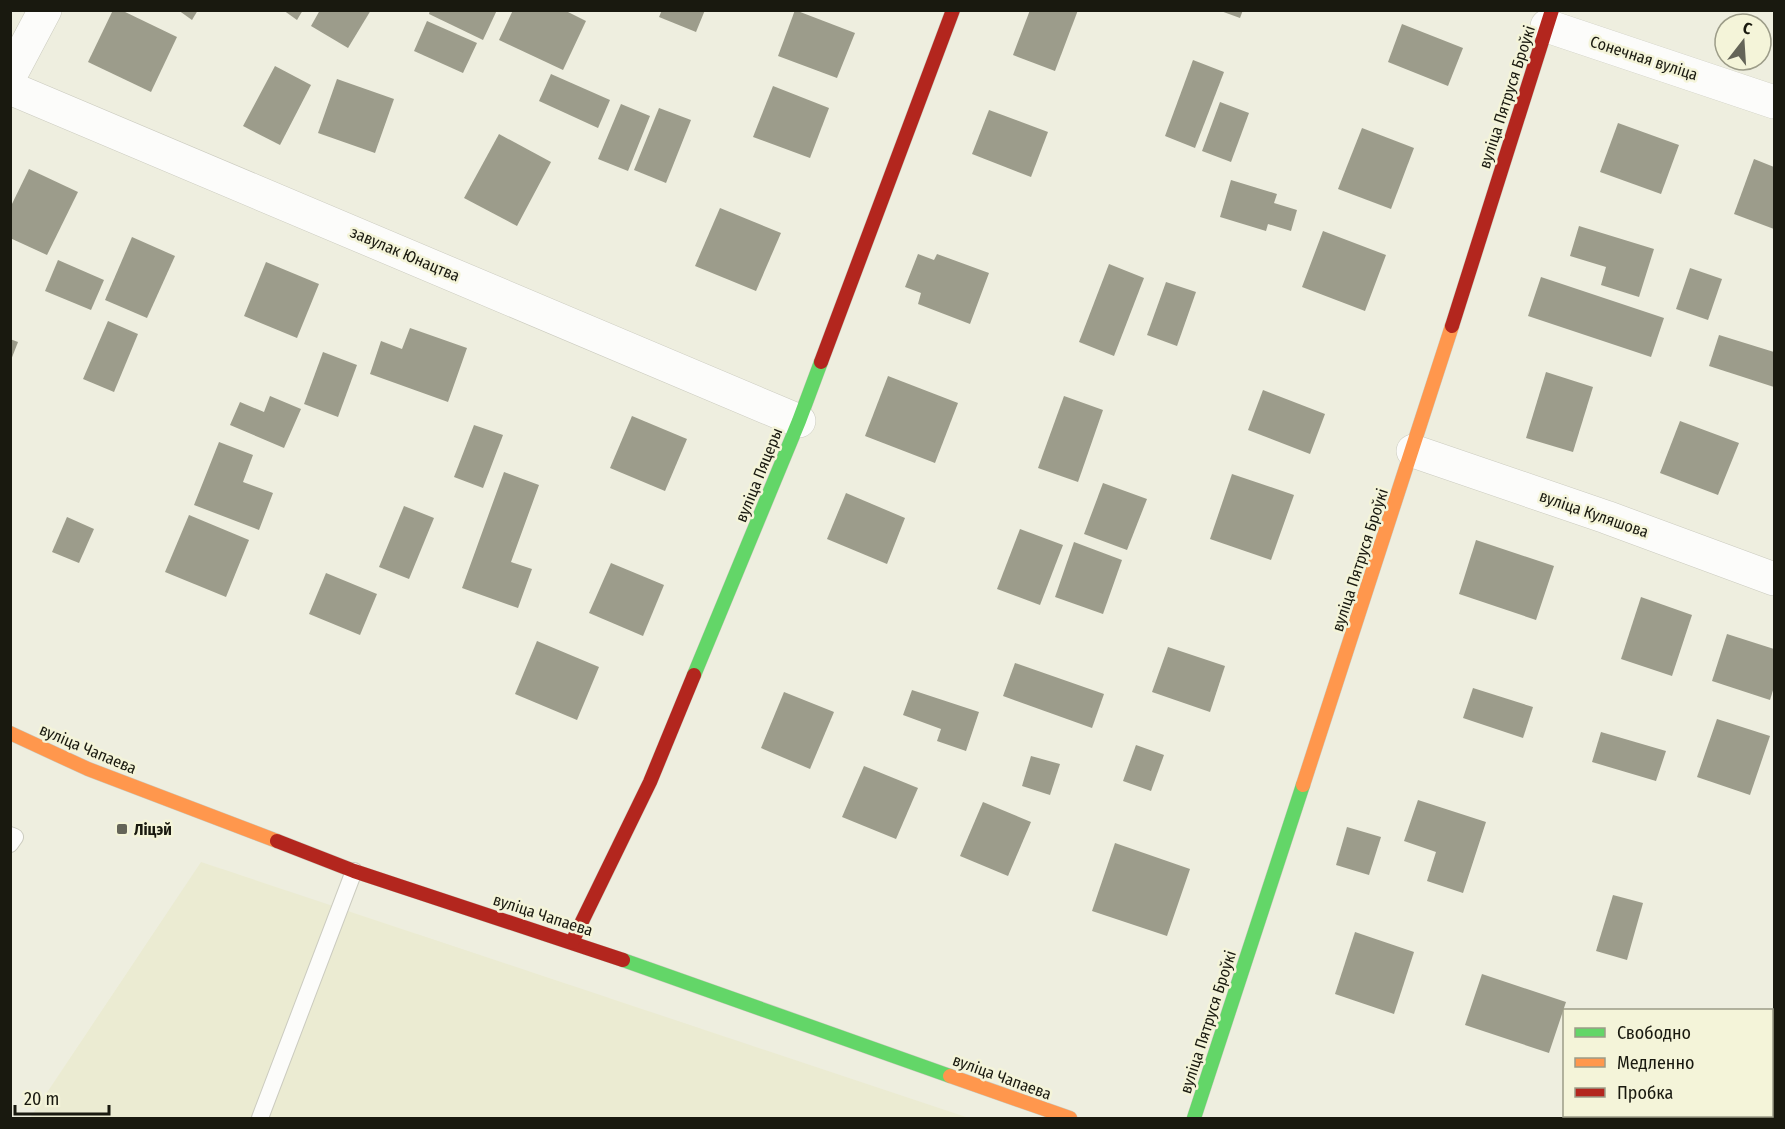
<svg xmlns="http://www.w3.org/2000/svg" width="1785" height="1129" viewBox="0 0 1785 1129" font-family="'Fira Sans Condensed',sans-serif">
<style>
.built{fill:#ebebd2}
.building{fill:#9c9c8b}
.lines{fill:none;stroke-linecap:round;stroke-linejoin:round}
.lane-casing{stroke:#cbcbbf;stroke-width:18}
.street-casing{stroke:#cbcbbf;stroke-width:34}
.fast-casing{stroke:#cbcbbf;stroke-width:15}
.slow-casing{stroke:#cbcbbf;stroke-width:15}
.jam-casing{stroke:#cbcbbf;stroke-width:15}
.lane{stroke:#fcfcfa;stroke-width:16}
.street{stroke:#fcfcfa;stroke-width:33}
.fast{stroke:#63d668;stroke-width:14}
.slow{stroke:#ff974d;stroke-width:14}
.jam{stroke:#b3261e;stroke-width:14}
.poi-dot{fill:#646458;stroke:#f4f4d9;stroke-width:2}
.labels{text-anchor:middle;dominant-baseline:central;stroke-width:5;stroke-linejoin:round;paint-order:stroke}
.street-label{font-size:16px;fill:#19190f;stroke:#f4f4d9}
.poi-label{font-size:16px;font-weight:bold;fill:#19190f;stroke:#f4f4d9;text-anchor:start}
</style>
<rect width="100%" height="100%" fill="#eeeedf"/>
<!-- built -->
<path class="built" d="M201,862L969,1118H30Z"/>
<!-- building -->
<g class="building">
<path d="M113,10H121L177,37L151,92L88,62Z"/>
<path d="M178,10H198L192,20Z"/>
<path d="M283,10H303L297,20Z"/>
<path d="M320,10H371L348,48L311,26Z"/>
<path d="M430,10H497L483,40L429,14Z"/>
<path d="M513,10H564L586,21L563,70L499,40Z"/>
<path d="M662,10H705L696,32L659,17Z"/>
<path d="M795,10L855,33L837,78L778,56Z"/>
<path d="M1030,10H1078L1055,71L1013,55Z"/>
<path d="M1218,10H1243L1240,18Z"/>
<path d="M427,21L477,43L463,73L414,51Z"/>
<path d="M1402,24L1463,48L1448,86L1388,62Z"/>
<path d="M1193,60L1224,72L1195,148L1165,136Z"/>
<path d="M275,66L311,85L280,145L243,126Z"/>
<path d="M551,74L610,100L598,128L539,101Z"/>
<path d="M337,79L394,99L375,153L318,133Z"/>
<path d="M773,86L829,108L810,158L753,137Z"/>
<path d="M1220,102L1249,113L1231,162L1202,151Z"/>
<path d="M621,104L650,116L628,171L598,159Z"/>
<path d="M659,108L691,120L666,183L634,170Z"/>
<path d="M989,110L1048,132L1031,177L972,154Z"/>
<path d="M1618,123L1679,145L1661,194L1600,172Z"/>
<path d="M1362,128L1414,148L1391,209L1338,189Z"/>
<path d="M499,134L551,162L517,226L464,198Z"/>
<path d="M1754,159L1774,167V229L1734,214Z"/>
<path d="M29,169L78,192L47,255L10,238V208Z"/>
<path d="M1231,180L1277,194L1274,203L1297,210L1291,231L1268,224L1266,231L1220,217Z"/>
<path d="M720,208L781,233L756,291L695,266Z"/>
<path d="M1579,226L1654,249L1639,297L1601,285L1606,267L1570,256Z"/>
<path d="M1323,231L1386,255L1365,311L1302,287Z"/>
<path d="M132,237L175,256L147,318L105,300Z"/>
<path d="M918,254L934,260L937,254L989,273L970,324L918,304L921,293L905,287Z"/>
<path d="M58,260L104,280L91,310L45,291Z"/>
<path d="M266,262L319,284L297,338L244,316Z"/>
<path d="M1109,264L1144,278L1114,356L1079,342Z"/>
<path d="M1690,268L1722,279L1708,320L1676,309Z"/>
<path d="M1541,277L1664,318L1651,357L1528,316Z"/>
<path d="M1166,282L1196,292L1177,346L1147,335Z"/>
<path d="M108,321L138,334L114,392L83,379Z"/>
<path d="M410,328L467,348L448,402L370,374L381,341L402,349Z"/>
<path d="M1719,335L1774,352V387L1709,366Z"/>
<path d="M10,339L18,342L11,360H10Z"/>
<path d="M323,352L357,365L338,417L304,404Z"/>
<path d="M1546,372L1593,387L1573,452L1526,438Z"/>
<path d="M888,376L958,403L935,463L865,436Z"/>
<path d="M1263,390L1325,414L1310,454L1248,430Z"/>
<path d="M270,396L301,409L284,448L230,425L240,402L264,412Z"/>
<path d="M1064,396L1103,410L1078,482L1038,468Z"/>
<path d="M632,416L687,439L665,491L610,468Z"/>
<path d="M1680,421L1739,443L1718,495L1660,473Z"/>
<path d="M474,425L503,435L483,488L454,477Z"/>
<path d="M219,442L253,455L243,482L273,493L259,530L194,505Z"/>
<path d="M504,472L539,485L511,562L532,569L518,608L462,588Z"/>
<path d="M1232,474L1294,495L1271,560L1210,539Z"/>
<path d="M1103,483L1147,499L1127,550L1084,534Z"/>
<path d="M846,493L905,518L887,564L827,539Z"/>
<path d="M404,506L434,518L409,579L379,567Z"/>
<path d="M189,515L249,540L226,597L165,572Z"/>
<path d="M67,517L94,529L79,563L52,552Z"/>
<path d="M1020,529L1063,545L1040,605L997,589Z"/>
<path d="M1476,540L1554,566L1536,620L1459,594Z"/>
<path d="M1074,542L1122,560L1103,614L1055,597Z"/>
<path d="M611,563L664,585L643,636L589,613Z"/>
<path d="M326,573L377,594L360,635L309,614Z"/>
<path d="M1641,597L1692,615L1672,676L1621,659Z"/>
<path d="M1727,634L1774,649V687L1770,700L1712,681Z"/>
<path d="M537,641L599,667L577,720L515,694Z"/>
<path d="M1168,647L1225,666L1210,712L1152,692Z"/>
<path d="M1015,663L1104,694L1092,728L1003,696Z"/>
<path d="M1473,688L1533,707L1523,738L1463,718Z"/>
<path d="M912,690L979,712L966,751L937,741L941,729L903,715Z"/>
<path d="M784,692L834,712L810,769L761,748Z"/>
<path d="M1717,719L1770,736L1750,795L1697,777Z"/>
<path d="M1601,732L1666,751L1656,781L1592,762Z"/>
<path d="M1136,745L1164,755L1151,791L1123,781Z"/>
<path d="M1031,756L1060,764L1050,795L1022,786Z"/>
<path d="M864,766L918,788L896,839L842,817Z"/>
<path d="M1418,800L1486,822L1463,893L1427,881L1436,852L1404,841Z"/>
<path d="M983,802L1031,822L1008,876L960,856Z"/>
<path d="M1347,827L1381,837L1369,875L1336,865Z"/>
<path d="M1115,843L1190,869L1167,936L1092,911Z"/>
<path d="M1613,895L1643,903L1627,960L1596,951Z"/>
<path d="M1355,932L1414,952L1394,1014L1335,994Z"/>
<path d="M1482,974L1566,1002L1549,1053L1465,1025Z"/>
<path d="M1772,1058L1774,1059V1118L1763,1116H1772Z"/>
</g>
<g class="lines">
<defs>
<g id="lane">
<path d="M10,835L15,837L10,844"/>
<path d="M260,1118L354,871"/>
</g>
<g id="street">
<path d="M1547,26L1774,102"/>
<path d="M10,76L45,10"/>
<path d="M10,88L799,421"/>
<path d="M1413,451L1606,517L1774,579"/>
</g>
<g id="fast">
<path d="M694,675L799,421L821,362"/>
<path d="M623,960L950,1076"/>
<path d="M1194,1118L1303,785"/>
</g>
<g id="slow">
<path d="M10,733L88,769L277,841"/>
<path d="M1303,785L1452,326"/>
<path d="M950,1076L1070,1118"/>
</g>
<g id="jam">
<path d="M1452,326L1552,10"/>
<path d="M821,362L953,10"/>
<path d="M277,841L354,871L623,960"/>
<path d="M572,942L650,782L694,675"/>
</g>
</defs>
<!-- lane casing -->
<use href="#lane" class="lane-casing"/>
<!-- street casing -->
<use href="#street" class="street-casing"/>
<!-- fast casing -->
<use href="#fast" class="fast-casing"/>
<!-- slow casing -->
<use href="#slow" class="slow-casing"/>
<!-- jam casing -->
<use href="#jam" class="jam-casing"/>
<!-- lane -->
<use href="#lane" class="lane"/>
<!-- street -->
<use href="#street" class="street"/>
<!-- fast -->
<use href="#fast" class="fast"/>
<!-- slow -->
<use href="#slow" class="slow"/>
<!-- jam -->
<use href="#jam" class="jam"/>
</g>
<!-- markers -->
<rect class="poi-dot" x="116" y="823" width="12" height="12" rx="3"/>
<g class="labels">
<!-- street labels -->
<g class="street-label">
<text transform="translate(1644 58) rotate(18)">Сонечная вуліца</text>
<text transform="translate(1507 97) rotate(-72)">вуліца Пятруся Броўкі</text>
<text transform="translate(405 254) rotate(23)">завулак Юнацтва</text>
<text transform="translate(759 475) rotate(-68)">вуліца Пяцеры</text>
<text transform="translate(1594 514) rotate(19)">вуліца Куляшова</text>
<text transform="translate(1360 560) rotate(-72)">вуліца Пятруся Броўкі</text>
<text transform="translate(88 749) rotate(23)">вуліца Чапаева</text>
<text transform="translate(543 915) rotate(18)">вуліца Чапаева</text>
<text transform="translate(1208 1022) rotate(-72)">вуліца Пятруся Броўкі</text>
<text transform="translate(1002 1077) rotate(20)">вуліца Чапаева</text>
</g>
<!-- poi labels -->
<g class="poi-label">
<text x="134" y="829">Ліцэй</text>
</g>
</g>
<!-- border -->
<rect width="1785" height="1129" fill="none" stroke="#19190f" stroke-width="24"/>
<!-- legend -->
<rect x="1563" y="1009" width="210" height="108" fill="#f4f4d9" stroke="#9c9c88" stroke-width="1.5"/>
<rect x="1575" y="1028" width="30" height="9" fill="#63d668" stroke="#9c9c88" stroke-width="1.5"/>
<text x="1617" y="1039" font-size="18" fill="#19190f">Свободно</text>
<rect x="1575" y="1058" width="30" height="9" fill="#ff974d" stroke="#9c9c88" stroke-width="1.5"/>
<text x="1617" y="1069" font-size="18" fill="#19190f">Медленно</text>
<rect x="1575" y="1088" width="30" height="9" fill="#b3261e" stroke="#9c9c88" stroke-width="1.5"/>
<text x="1617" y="1099" font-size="18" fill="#19190f">Пробка</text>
<!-- north arrow -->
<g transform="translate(1743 42) rotate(17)"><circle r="28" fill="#f4f4d9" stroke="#9c9c88" stroke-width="1.5"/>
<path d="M0-4.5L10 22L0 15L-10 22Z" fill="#646458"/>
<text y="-9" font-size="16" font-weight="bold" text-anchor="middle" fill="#19190f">С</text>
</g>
<!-- scale -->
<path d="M15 1105v9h94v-9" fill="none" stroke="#19190f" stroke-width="3"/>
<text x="24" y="1105" font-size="18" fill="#19190f" stroke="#f4f4d9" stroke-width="4.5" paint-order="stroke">20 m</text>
</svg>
